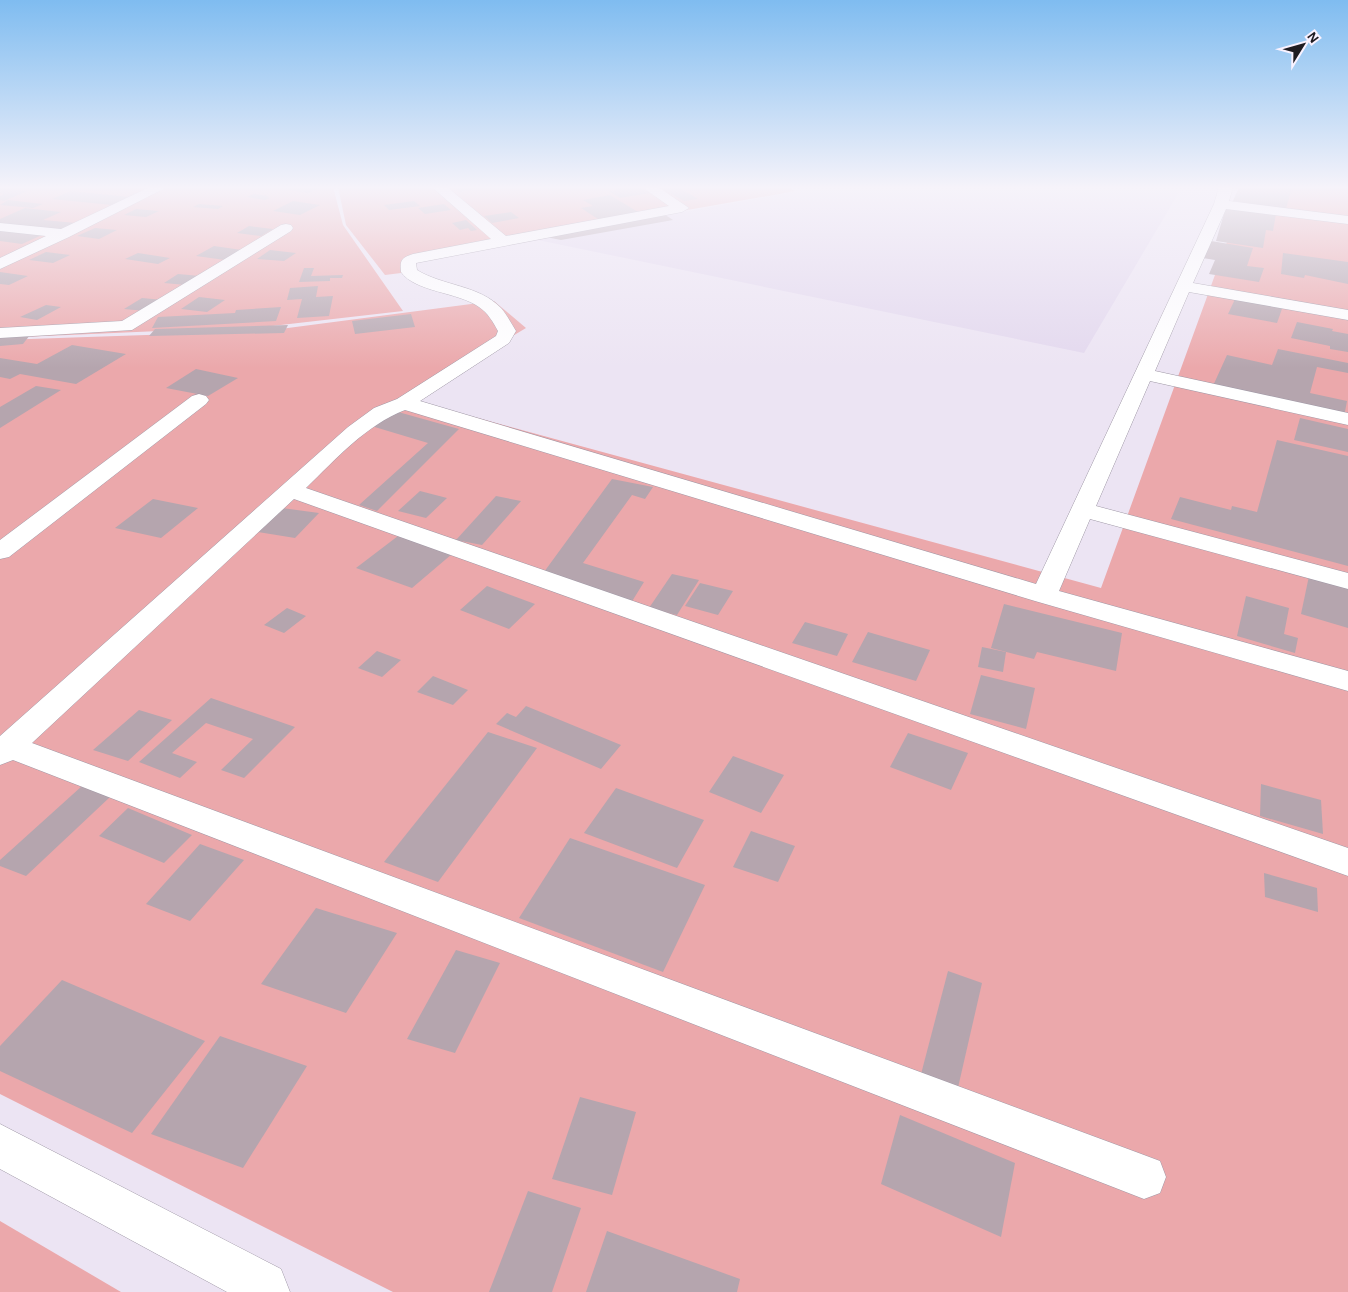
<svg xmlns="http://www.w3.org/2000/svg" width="1348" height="1292" viewBox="0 0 1348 1292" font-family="'Alegreya Sans',sans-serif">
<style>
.built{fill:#e3d8ee}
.green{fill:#eba8ab}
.building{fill:#b5a5ae}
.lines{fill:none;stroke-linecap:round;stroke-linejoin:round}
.minor-casing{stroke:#9f98a6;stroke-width:1}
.minor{fill:#fff;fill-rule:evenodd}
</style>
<rect width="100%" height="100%" fill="#ece4f3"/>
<!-- built -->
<path class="built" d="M823,187H1182L1084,353L533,239Z"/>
<!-- green -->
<g class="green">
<path d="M0,187H333L343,225L403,311L272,326L0,338Z"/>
<path d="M338,187H788L796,191L408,259L409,272L385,275L346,225Z"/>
<path d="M1247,187H1348V1292H393L0,1094V340L265,331L494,301L526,328L408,399L1101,588Z"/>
<path d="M0,1221L121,1292H0Z"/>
</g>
<!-- building -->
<g class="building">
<path d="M294,187H320L309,193L288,190Z"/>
<path d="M454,187H479L480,188L459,192Z"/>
<path d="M613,187H640L650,193L620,198L609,191L616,190Z"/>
<path d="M663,187H678L698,199L684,201L660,188Z"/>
<path d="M1239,187H1292L1286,209L1233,201Z"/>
<path d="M0,188L27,191L4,201L0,200V196L4,194L0,193Z"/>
<path d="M70,191L130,197L112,205L52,199Z"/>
<path d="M254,194L269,196L266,197L270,198L265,200L247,197Z"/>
<path d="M610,195L638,212L598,219L581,208L593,206L583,200Z"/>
<path d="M8,200L43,204L33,208L0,205Z"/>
<path d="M293,201L320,205L300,215L273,211Z"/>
<path d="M414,201L420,206L389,210L384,205Z"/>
<path d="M199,204L223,206L218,209L193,207Z"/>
<path d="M444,204L451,210L425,214L418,208Z"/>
<path d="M1226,207L1276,214L1273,231L1266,230L1263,248L1216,241Z"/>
<path d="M25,208L61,212L43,220L76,223L61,230L0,224V219Z"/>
<path d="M136,209L159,211L146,217L124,215Z"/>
<path d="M511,212L519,218L492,223L484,216Z"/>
<path d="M664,214L673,220L561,240L541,236Z"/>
<path d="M466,220L477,230L471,231L468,228L460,230L452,223Z"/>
<path d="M249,226L273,229L261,236L237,233Z"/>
<path d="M95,228L117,230L99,239L77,236Z"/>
<path d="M0,230L42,235L22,244L0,241Z"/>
<path d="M1211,241L1253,248L1247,266L1264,268L1259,282L1209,274L1215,260L1203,258Z"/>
<path d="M214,246L242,250L225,260L196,256Z"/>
<path d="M270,250L296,253L284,261L257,259Z"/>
<path d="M46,252L70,255L53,263L29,260Z"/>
<path d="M138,253L170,258L158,264L125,259Z"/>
<path d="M1283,253L1348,262V284L1305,275L1304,278L1281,274Z"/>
<path d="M304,268H314L311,276L343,275L342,278H330V281L299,282Z"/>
<path d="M0,272L28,276L9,285L0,284Z"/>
<path d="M178,274L200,276L186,285L164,283Z"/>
<path d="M318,286L316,297L333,296L329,316L297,318L302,299L287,300L290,288Z"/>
<path d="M199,297L225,300L207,312L181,309Z"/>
<path d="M1236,297L1283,306L1277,323L1228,314Z"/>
<path d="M142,298L163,300L146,311L124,309Z"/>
<path d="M46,305L61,307L37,320L20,317Z"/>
<path d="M281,307L276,321L152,328L158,317L235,313L236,310Z"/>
<path d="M411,314L415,327L355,334L352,321Z"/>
<path d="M1297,322L1333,329L1332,331L1348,334V352L1330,349V346L1291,338Z"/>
<path d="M288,325L284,333L149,336L155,329Z"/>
<path d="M30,335L23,344L0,346V337Z"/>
<path d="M72,345L126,354L76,384L20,374L10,379L0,377V358L37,364Z"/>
<path d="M1278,349L1348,363V373L1317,367L1310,393L1347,401L1344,417L1212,388L1227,355L1272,365Z"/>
<path d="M196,369L238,378L208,396L166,388Z"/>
<path d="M36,386L61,390L0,428V407Z"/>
<path d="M391,410L459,429L377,511L359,505L428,443L368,425Z"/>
<path d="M1300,418L1348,429V452L1294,440Z"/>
<path d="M1277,440L1348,456V566L1171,519L1180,497L1231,510L1232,506L1257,512Z"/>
<path d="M612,479L653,487L645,499L632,495L583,563L644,582L631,603L544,572Z"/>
<path d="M420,491L447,498L426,518L398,511Z"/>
<path d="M496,496L521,501L482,545L456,540Z"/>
<path d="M153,499L198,508L161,538L115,528Z"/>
<path d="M282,508L319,513L295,538L258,532Z"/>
<path d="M398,536L452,554L412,588L356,568Z"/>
<path d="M672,574L699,580L677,615L649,608Z"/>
<path d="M1309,576L1348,586V628L1301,614Z"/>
<path d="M700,583L733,591L718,615L685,606Z"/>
<path d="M487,586L535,604L509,629L460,610Z"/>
<path d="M1246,596L1289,608L1284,634L1298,638L1295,653L1237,636Z"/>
<path d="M1004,604L1122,633L1116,671L1037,652L1034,659L991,648Z"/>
<path d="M287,608L306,616L284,633L264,625Z"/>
<path d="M805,622L848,634L837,656L792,643Z"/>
<path d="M868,632L930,650L916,681L852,662Z"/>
<path d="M982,647L1006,652L1003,672L978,667Z"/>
<path d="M377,651L401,660L382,677L358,668Z"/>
<path d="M981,675L1035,688L1026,729L970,714Z"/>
<path d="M433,676L468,690L453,705L417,692Z"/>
<path d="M211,698L295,727L244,778L221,770L253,739L206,723L172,753L197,762L180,778L139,762Z"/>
<path d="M526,706L621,745L601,769L496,724L507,713L516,717Z"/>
<path d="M139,710L172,720L128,761L93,750Z"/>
<path d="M488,732L537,748L438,882L384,862Z"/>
<path d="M908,733L968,753L951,790L890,767Z"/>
<path d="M733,756L784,775L761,813L709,792Z"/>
<path d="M1261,784L1321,800L1323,834L1260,816Z"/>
<path d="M82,786L110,797L26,876L0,866V860Z"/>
<path d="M616,788L704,820L677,868L584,833Z"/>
<path d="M128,808L192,835L164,863L99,836Z"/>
<path d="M751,831L795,846L778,882L733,867Z"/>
<path d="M570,838L705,885L663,972L519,918Z"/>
<path d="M200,844L244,860L190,921L146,904Z"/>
<path d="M1264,873L1317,888L1318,912L1265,897Z"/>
<path d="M316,908L397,933L346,1013L261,984Z"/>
<path d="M456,950L500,963L455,1053L407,1039Z"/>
<path d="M948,971L982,983L957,1092L920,1078Z"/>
<path d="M62,980L205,1041L132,1133L0,1071V1046Z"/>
<path d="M220,1036L307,1066L243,1168L151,1134Z"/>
<path d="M580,1097L636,1112L612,1195L552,1179Z"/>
<path d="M900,1115L1015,1163L1001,1237L881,1184Z"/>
<path d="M528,1191L581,1208L552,1292H489Z"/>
<path d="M607,1231L740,1279L737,1292H586Z"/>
</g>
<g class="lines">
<defs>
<g id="minor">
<path d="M150,187H167L69,237L0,269V258L46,236L0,231V223L61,229Z"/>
<path d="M432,187H447L506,236L669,206L642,187H658L689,208L682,212L416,263L417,270C443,286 479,285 501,308C507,315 511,323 516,331L509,343L420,401L1036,584L1214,204L1219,187H1233L1229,201L1348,216V224L1226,209L1193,283L1348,310V320L1189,292L1155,371L1348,413V425L1150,381L1096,506L1348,573V589L1090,519L1059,591L1348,671V691L1035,601L405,410C366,425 336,459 306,488L1348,848V876L294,499L32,743L1144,1155L1160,1161L1166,1177L1160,1193L1144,1199L13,760L0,765V736L348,427L374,408L397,399L496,336L498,331C493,322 488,313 479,307C458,292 415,292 401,272C400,260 401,258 413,254L491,239Z"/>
<path d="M286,224L291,225L293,228L291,231L132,330L0,338V328L122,321L281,225Z"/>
<path d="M199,394L206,396L209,400L206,404L9,557L0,559V540L192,396Z"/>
<path d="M0,1124L281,1269L290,1292H227L0,1169Z"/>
</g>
</defs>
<!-- minor casing -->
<use href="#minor" class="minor-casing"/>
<!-- minor -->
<use href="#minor" class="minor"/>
</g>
<!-- sky -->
<linearGradient id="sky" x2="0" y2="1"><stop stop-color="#7fbcf0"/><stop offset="0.51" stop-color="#f6f3fa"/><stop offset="1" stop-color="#f6f3fa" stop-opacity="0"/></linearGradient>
<rect width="1348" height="368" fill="url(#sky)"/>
<!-- north arrow -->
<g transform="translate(1303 45) rotate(53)" stroke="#f9f2ff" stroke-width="4" paint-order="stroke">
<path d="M0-4L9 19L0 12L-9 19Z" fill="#1f1c22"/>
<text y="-8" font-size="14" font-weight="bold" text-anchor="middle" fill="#1f1c22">N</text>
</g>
</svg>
